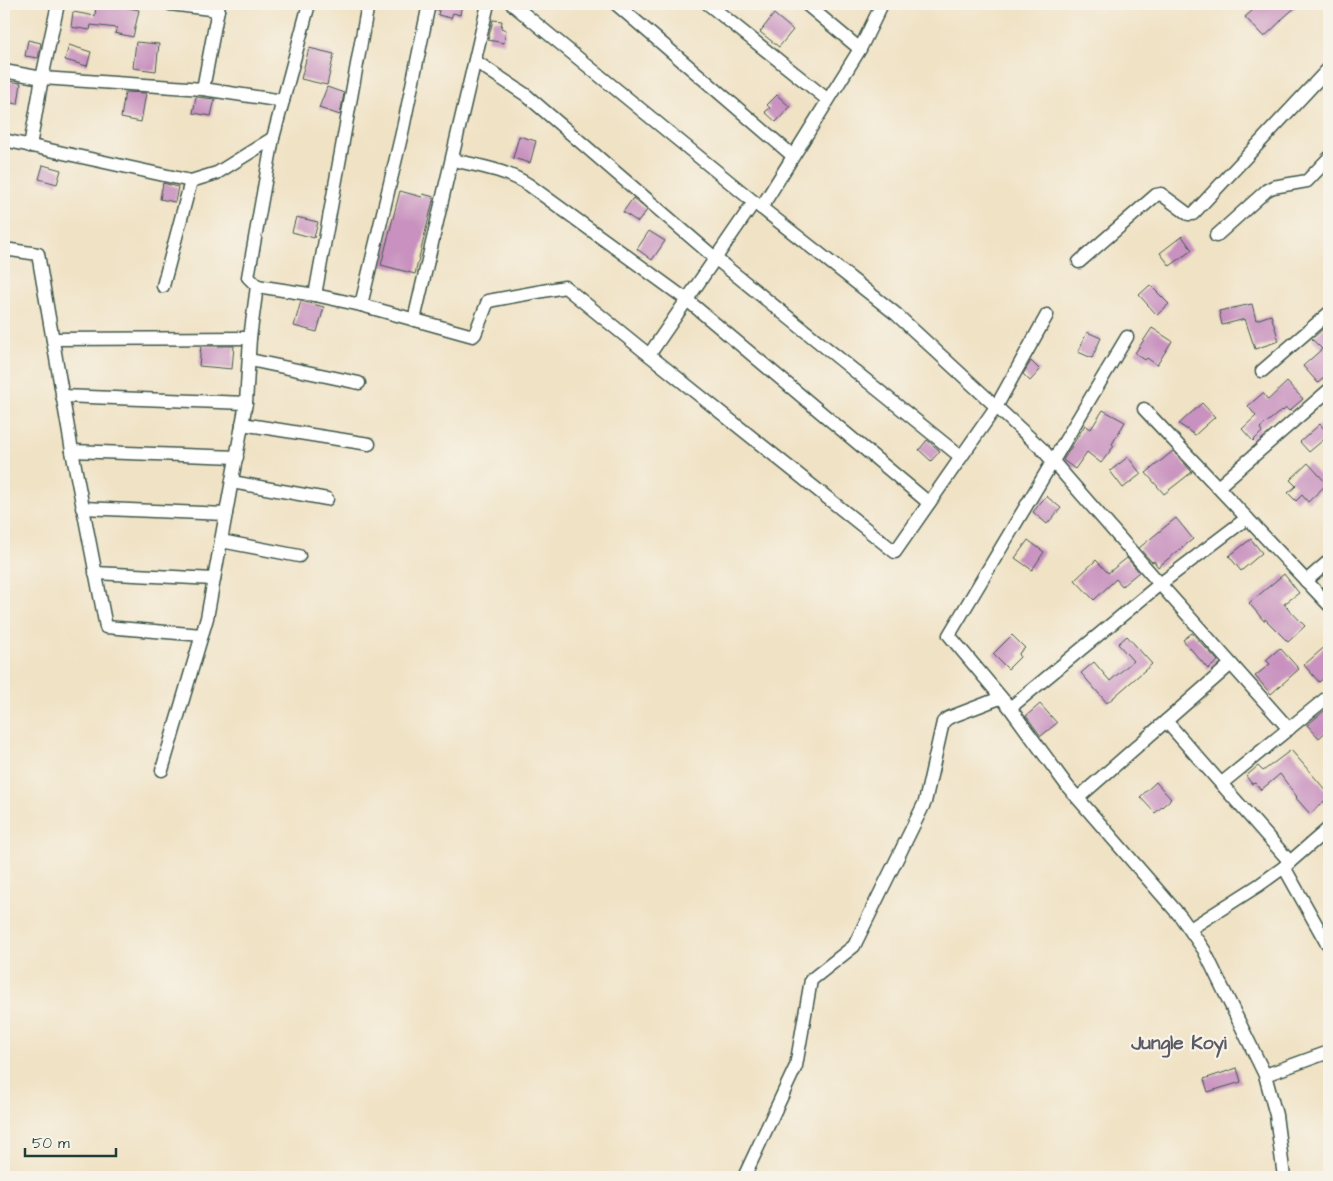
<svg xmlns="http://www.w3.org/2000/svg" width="1333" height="1181" viewBox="0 0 1333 1181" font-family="'Architects Daughter',sans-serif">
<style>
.building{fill:#c891bf}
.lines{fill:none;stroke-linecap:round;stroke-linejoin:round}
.street-casing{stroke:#3e564a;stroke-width:15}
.street{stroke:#fff;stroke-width:12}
.labels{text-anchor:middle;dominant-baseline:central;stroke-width:4.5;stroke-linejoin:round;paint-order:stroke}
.district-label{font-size:19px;font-weight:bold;fill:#5a5a65;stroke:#f7f3e8}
</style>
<rect width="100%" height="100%" fill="#f7f3e8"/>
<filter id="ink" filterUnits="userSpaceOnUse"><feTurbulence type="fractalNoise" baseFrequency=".02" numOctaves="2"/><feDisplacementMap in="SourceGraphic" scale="10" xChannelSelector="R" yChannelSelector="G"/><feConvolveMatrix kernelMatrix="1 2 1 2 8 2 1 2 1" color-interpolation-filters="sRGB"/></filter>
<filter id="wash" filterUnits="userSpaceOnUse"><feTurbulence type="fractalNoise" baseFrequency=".0096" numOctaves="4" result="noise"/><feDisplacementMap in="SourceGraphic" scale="20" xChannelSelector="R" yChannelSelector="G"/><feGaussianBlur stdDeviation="1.12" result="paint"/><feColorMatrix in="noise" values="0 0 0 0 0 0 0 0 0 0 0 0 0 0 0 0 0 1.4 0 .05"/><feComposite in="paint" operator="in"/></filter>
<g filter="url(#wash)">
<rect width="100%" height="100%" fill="#f0e2c5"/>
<g id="blocks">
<!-- building -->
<g class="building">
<path d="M96,4L116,6L139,10L133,37L115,33L117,28L91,25L90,30L71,27L73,12L95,16Z"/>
<path d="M437,4H462L460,15L453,13L451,18L438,15L439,10L436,9Z"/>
<path d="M1260,4H1299L1281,20V21L1264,37L1245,17Z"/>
<path d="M774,14L793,30L779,47L760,32Z"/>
<path d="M493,20L502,21L501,28L506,30L504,43L488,40Z"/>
<path d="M28,40L41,43L38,58L25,56Z"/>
<path d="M136,42L159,44L156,71L133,68Z"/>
<path d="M69,45L91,52L87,66L65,60Z"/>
<path d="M309,48L334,54L327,85L301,79Z"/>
<path d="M8,81L21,83L18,104L4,102V87H7Z"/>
<path d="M327,87L344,93L340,115L319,108Z"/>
<path d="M125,92L146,93L141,122L121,118Z"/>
<path d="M777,95L790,107L776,122L765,112L770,108L767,105Z"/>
<path d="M196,97L215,99L211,116L193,113Z"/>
<path d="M519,136L536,141L530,163L513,158Z"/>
<path d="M43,165L61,170L57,184L39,179Z"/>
<path d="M163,183L178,187L175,202L160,199Z"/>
<path d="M400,191L422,197L423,194L434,197L415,274L381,265Z"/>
<path d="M633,198L647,210L638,222L623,212Z"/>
<path d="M296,217L318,222L314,238L292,232Z"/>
<path d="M649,231L665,241L652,260L637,249Z"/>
<path d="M1182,236L1192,250L1170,266L1160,253Z"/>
<path d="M1150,285L1169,304L1157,315L1139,295Z"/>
<path d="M301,301L324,307L317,332L294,326Z"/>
<path d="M1252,304L1256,320L1271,315L1279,341L1255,349L1245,319L1222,325L1219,311Z"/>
<path d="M1152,328L1172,341L1157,365L1147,358L1145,360L1135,353Z"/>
<path d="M1324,328L1329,333V373L1318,383L1303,366L1322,349L1312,339Z"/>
<path d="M1087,332L1101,338L1092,358L1078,352Z"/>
<path d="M201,346H234L232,369L199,366Z"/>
<path d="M1031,361L1040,370L1030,381L1023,374Z"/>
<path d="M1287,382L1303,399L1289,411L1286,408L1283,411L1282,410L1260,428L1262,432L1253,441L1242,429L1256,416L1248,406L1263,393L1268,400Z"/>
<path d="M1202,403L1215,417L1195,435L1179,424Z"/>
<path d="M1103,410L1125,422L1112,444L1114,446L1101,463L1087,452L1075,469L1063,460L1085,425L1091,429Z"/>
<path d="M1320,424L1329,435L1309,452L1300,442Z"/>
<path d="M927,440L940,451L931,461L919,450Z"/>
<path d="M1173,451L1192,472L1164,494L1146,473Z"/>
<path d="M1128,457L1141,474L1123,488L1110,471Z"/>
<path d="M1308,463L1327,484L1308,502L1302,495L1296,501L1288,493L1296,486L1290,480Z"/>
<path d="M1046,496L1061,508L1047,524L1033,512Z"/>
<path d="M1176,518L1193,539L1158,567L1154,561L1152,562L1139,548Z"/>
<path d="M1251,539L1262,553L1241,571L1229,556Z"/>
<path d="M1028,540L1044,552L1032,570L1015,558Z"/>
<path d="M1127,558L1139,572L1122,586L1116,579L1094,600L1075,580L1096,560L1108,573Z"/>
<path d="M1284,574L1299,593L1284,604L1305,626L1288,642L1265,619L1264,621L1249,603Z"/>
<path d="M1192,633L1218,661L1208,669L1183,640Z"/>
<path d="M1012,635L1025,648L1019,653L1020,657L1008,669L993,654Z"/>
<path d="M1127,636L1152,664L1107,703L1081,673L1094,662L1110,681L1133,661L1118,644Z"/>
<path d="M1329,643V674L1319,682L1304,665Z"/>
<path d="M1280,648L1299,669L1271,694L1255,676L1270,664L1266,660Z"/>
<path d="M1040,704L1057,723L1041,736L1026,716Z"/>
<path d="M1324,711L1329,716V729L1319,738L1307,725Z"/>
<path d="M1291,750L1329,794V797L1310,814L1296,798L1297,797L1280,774L1261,790L1255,783L1252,784L1246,776L1258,766L1263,771Z"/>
<path d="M1156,782L1171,799L1155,813L1140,797Z"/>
<path d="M1237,1068L1241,1082L1208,1092L1204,1079Z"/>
</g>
</g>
</g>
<g filter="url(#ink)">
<use href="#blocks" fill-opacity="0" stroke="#3e564a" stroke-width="1"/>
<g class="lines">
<defs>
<g id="street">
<path d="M170,4L218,10"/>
<path d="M512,4L754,202L896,314L1042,449L1160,584L1289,729"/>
<path d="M616,4L793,156"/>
<path d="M708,4L828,100"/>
<path d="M806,4L860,49"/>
<path d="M475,61L526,95L715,258L961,457"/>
<path d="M4,71L42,78L203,89L283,101"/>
<path d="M203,89L219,4"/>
<path d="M4,140L191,181L217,173L273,138"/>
<path d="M30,146L42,78L58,4"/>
<path d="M453,160C480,166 506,170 529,185L687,300L929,503"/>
<path d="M754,202L649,355L895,552L996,407L1047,315"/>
<path d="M761,208L860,49L882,4"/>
<path d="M1216,236L1267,190L1273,187L1307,181L1329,158"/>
<path d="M4,249L38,254L72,451L237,457"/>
<path d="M1079,262L1156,195L1161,194L1188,214H1193L1329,68"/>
<path d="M163,286L191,181"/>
<path d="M257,286L315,295L361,305L473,336L475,334L488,301L565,287L649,355"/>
<path d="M315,295L368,4"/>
<path d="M361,305L402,133L429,4"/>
<path d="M414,320L488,4"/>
<path d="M1127,337L949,635L1010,708L1068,787L1181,917L1204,950L1265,1075L1276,1115L1284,1177"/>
<path d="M53,339L250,338"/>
<path d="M250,360L359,383"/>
<path d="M1262,371L1329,313"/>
<path d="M62,396L246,403"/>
<path d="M1144,409L1329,605"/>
<path d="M242,424L369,444"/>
<path d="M72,451L106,627L202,635"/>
<path d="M232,482L327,499"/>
<path d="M1218,487L1329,390"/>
<path d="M82,508L226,514"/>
<path d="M221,541L299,556"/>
<path d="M95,573L214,579"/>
<path d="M1306,581L1329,561"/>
<path d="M1010,708L1160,584L1247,518"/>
<path d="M1166,721L1231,664"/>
<path d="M162,770L207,618L246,403L250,338L257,286L248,277L273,138L309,4"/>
<path d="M1222,783L1329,696"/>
<path d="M1078,798L1166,721L1290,862"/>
<path d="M1284,867L1326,942L1329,945"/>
<path d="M1190,929L1259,885L1284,867L1329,828"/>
<path d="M1265,1075L1329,1052"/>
<path d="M744,1177L796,1066L811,980L854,946L925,802L943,722L948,718L1000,698"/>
</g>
</defs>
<!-- street casing -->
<use href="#street" class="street-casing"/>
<!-- street -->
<use href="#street" class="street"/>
</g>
</g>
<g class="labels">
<!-- district labels -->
<g class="district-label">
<text x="1179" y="1043">Jungle Koyi</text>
</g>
</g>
<!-- margin -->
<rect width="1333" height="1181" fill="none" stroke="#f7f3e8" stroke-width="20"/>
<!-- scale -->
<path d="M25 1148v8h91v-8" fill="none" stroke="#1f3d34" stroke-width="2.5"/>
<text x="32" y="1148" font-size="15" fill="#1f3d34" stroke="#f7f3e8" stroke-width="4" paint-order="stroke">50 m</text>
</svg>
